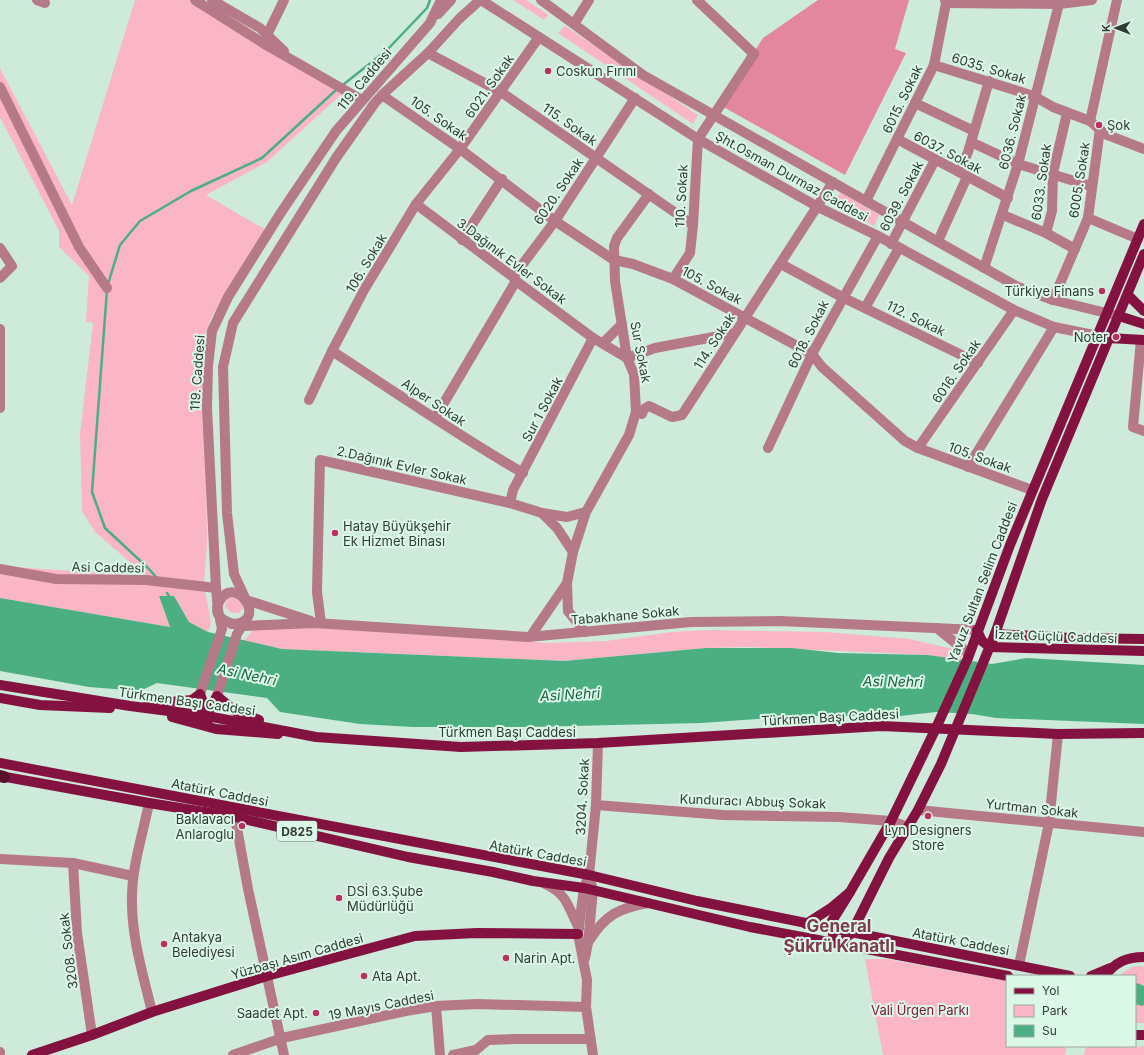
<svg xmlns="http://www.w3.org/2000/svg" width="1144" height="1055" viewBox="0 0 1144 1055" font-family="Inter,sans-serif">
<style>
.green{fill:#fbb6c6}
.forest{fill:#e3879f}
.water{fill:#4caf81}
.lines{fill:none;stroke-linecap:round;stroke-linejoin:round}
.stream{stroke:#4caf81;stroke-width:2.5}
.minor{stroke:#b67988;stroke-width:10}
.major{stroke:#841241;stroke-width:10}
.highway{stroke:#59112c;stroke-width:12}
.poi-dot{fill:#bb2f63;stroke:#dbf7e7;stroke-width:1.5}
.labels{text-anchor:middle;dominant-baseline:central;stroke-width:4;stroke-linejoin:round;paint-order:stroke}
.shield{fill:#dbf7e7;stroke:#64746b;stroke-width:1}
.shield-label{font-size:12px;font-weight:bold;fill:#313c36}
.street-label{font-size:13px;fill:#313c36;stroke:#dbf7e7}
.poi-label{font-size:13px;fill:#313c36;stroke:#dbf7e7;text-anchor:start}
.park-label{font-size:13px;fill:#841742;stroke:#dbf7e7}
.water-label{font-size:14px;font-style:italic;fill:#196243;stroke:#dbf7e7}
.district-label{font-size:17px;font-weight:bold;fill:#803a4f;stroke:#dbf7e7}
</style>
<rect width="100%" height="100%" fill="#ceeada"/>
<!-- green -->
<g class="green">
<path d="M135,0H193L344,92L267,162L206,195L266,230L211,318L205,335L207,544L204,584L211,624L208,632L189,622L174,596H159L170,627L0,598V566L146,576L95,532L82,511L80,434L93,323L86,322L89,276L59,247V231L0,117V68L72,205Z"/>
<path d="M513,0H526L549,15L544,20Z"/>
<path d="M565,26L698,115L693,124L558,33Z"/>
<path d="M841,192L879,215L874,226L833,205Z"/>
<path d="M239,596L243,608L239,613H231L225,607L227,599Z"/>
<path d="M261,627L327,628L547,643L606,641L671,632L709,630L826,632L909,639L949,648L963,654L960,660L928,655L750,647L706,648L564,661L282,649L244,641L252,631Z"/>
<path d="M865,959H886L1007,981V1046H1067L1065,1055H883Z"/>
<path d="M1141,966L1144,967V1023H1135V976H1118L1132,967Z"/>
<path d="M1086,1046H1124L1129,1048L1144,1046V1055H1084Z"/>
</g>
<!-- forest -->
<path class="forest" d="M818,0H909L895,49L906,53L845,175L720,105L763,38Z"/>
<!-- water -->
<g class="water">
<path d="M159,596H174L189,622L208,632L282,649L564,661L706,648H792L838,653L928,655L992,664L1026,658L1144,665V724L996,718L972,714L936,712L900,716H798L701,723L529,727H413L360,724L280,712L267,698L157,683L140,691L89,687L0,671V598L170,627Z"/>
<path d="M1137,983L1144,986V1005L1142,1006L1135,1004V985Z"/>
</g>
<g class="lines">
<!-- stream -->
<g class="stream">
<path d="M344,84L387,50L427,8L430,0"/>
<path d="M108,284L120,245L140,221L191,191L262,158L336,90"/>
<path d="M107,290L92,492L105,528L149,569L157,578"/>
<path d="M167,593L169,596"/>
</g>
<!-- minor -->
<g class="minor">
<path d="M37,0L45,3"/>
<path d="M195,0L266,45L362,100"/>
<path d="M212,0L260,28L284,51"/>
<path d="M481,0L698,139L818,207L878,236L1014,310L1054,327L1108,338"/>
<path d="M541,0L643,75L1018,287L1053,300L1119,316"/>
<path d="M946,3L1059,4L1092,0"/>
<path d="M438,14L451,0"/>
<path d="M574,24L589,0"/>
<path d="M267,35L284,0"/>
<path d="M428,53L501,92L693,225"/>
<path d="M934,65L1034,96L1053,107L1090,121L1105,134L1144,149"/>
<path d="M0,87L79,247L107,288"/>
<path d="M382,95L460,149L555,221L614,260L633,264L673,279L812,354L822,367L905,441L918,448L1032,490"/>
<path d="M915,103L974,131"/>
<path d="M1090,121L1117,0"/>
<path d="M897,139L1008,198"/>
<path d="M971,142L1018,164L1091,186"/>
<path d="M959,172L968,152L989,81"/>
<path d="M866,201L934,65L946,3L945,0"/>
<path d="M416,204L513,277L516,281L593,338L627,358L655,348L735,333"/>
<path d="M1003,215L1046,233L1075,249"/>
<path d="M1088,218L1138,239"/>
<path d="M1046,233L1052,211L1053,173L1067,113"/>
<path d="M462,240L502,179"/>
<path d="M938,241L967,177"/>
<path d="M891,244L935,160"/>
<path d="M0,248L12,266L0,278"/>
<path d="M781,264L842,297L978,363"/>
<path d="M984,268L1018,164L1060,0"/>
<path d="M513,277L555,221L635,98"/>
<path d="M673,279L690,253L693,225L698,139L754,54L697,0"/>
<path d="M1053,300L1088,218L1100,129"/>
<path d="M865,308L899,248"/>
<path d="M0,329V408"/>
<path d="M1141,340L1133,427L1144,431"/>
<path d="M603,343L622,324"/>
<path d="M332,351C395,392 457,435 523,473"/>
<path d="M309,400L332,351L364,290L416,204L460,149L539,37"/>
<path d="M642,414L644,409L649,406L672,417L682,415L833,182"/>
<path d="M435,418L516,281"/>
<path d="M768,448L812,354L878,236"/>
<path d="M918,448L1014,310"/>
<path d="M968,467L1054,327"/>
<path d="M510,503L513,490L593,338"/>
<path d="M542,513L557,528L573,552"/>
<path d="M0,569L56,579L146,580L216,588"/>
<path d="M567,583L568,611L585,632"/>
<path d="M311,621L246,600L234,574L227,513L223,367L233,323L336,158L374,104L382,95L428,53L459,19L480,0"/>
<path d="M321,623L317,592L320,460L510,503L542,513L567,517L586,512"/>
<path d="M231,624C271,624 235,571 219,602C211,619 231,624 243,626L315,623L528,637L691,622L780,621L977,630"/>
<path d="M937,628L969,654"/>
<path d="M530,637L567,583L573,552L586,512L629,435L636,412L634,374L627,358L615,281L614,246L617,238L649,194"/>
<path d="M200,694L222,629L218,610L216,588L207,408L208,366L212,331L228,297L280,214L336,131L430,23L441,0"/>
<path d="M217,696L237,634L245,621"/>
<path d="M149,803C143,834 132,866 132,897C131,936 143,974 152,1012"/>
<path d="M596,805L723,815L839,817L891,821L908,827"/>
<path d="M918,810L1144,832"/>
<path d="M235,817L248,889L284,1055"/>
<path d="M0,859L73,863L133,876"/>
<path d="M73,863L77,933L92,1035"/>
<path d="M545,884C568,894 568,908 579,928"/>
<path d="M589,941C605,915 619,908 648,903"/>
<path d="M585,958L588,943L593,890L591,883"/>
<path d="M1019,965L1049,823L1058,734"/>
<path d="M436,1006L440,1055"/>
<path d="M0,1052V1055"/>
<path d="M233,1055L282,1038L406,1011L436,1006L477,1004L586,1007"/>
<path d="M453,1055L476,1050L488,1040L516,1039H590"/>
<path d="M593,1055L586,1007L587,980L578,934L584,888L589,875L596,805L598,743"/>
</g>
<!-- major -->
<g class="major">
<path d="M1128,295L1144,311"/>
<path d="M1119,316L1144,324"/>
<path d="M1108,338L1144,340"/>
<path d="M977,630L982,641L990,647L1144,651"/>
<path d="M995,634L1071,638L1144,639"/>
<path d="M0,685L130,706L207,716L316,737L461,747L598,743L881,726L1058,734L1144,733"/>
<path d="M0,698L40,705L110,708"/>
<path d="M148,704L192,700L200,694L209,719"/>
<path d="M172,717L216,729L278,734"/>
<path d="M203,721L217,696L235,711L259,720"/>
<path d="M0,763L589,875L697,901L1070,976"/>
<path d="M0,776L149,803L235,817L408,857L493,872L533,881L584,888L750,927L1008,976"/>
<path d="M806,924L831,908L850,892L891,821L936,728L968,658L1010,545L1144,224"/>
<path d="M833,934L832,921L850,892"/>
<path d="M846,937L851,934L889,858L918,810L941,764L995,634L1042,499L1144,254"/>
<path d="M1091,976L1110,968"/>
<path d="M1105,976C1115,962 1127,957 1144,957"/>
<path d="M1135,1035H1144"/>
<path d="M32,1055L92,1035L152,1012L267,976L415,936L477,933L578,934"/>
</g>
<!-- highway -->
<path class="highway" d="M0,776L4,777"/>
</g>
<!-- markers -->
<g class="poi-dot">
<circle cx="548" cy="71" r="4"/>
<circle cx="1099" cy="125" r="4"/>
<circle cx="1102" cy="291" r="4"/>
<circle cx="1116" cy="337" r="4"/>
<circle cx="335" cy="533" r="4"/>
<circle cx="928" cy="816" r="4"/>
<circle cx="242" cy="826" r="4"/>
<circle cx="339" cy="898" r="4"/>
<circle cx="164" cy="944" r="4"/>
<circle cx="506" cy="958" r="4"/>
<circle cx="364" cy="976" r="4"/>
<circle cx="316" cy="1013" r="4"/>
</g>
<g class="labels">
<!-- shield labels -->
<rect class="shield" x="277" y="821" width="40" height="20" rx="3"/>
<g class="shield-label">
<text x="297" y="831">D825</text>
</g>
<!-- street labels -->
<g class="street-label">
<text transform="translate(989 68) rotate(17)">6035. Sokak</text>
<text transform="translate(364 79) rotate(-50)">119. Caddesi</text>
<text transform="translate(489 86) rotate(-55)">6021. Sokak</text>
<text transform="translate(902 99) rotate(-64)">6015. Sokak</text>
<text transform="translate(439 118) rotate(35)">105. Sokak</text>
<text transform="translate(570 124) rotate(35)">115. Sokak</text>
<text transform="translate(1012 132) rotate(-76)">6036. Sokak</text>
<text transform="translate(948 152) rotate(28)">6037. Sokak</text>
<text transform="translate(792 176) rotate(29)">Şht.Osman Durmaz Caddesi</text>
<text transform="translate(1079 180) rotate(-81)">6005. Sokak</text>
<text transform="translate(1041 182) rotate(-82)">6033. Sokak</text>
<text transform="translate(558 191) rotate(-56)">6020. Sokak</text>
<text transform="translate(681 196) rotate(-87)">110. Sokak</text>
<text transform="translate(901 196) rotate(-62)">6039. Sokak</text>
<text transform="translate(512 261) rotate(37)">3.Dağınık Evler Sokak</text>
<text transform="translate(366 263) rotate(-59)">106. Sokak</text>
<text transform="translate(712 285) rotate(28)">105. Sokak</text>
<text transform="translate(916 318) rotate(26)">112. Sokak</text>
<text transform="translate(808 334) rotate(-63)">6018. Sokak</text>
<text transform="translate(714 341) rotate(-57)">114. Sokak</text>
<text transform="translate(641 352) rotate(79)">Sur Sokak</text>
<text transform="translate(956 371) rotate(-55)">6016. Sokak</text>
<text transform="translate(197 373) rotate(-86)">119. Caddesi</text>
<text transform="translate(434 402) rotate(34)">Alper Sokak</text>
<text transform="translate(542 409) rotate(-62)">Sur 1 Sokak</text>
<text transform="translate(980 457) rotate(20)">105. Sokak</text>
<text transform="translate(402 465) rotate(13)">2.Dağınık Evler Sokak</text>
<text transform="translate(108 567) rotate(1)">Asi Caddesi</text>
<text transform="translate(982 582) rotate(-69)">Yavuz Sultan Selim Caddesi</text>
<text transform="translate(625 615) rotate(-5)">Tabakhane Sokak</text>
<text transform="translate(1056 636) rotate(2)">İzzet Güçlü Caddesi</text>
<text transform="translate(187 701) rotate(8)">Türkmen Başı Caddesi</text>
<text transform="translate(830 717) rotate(-3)">Türkmen Başı Caddesi</text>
<text x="507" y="732">Türkmen Başı Caddesi</text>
<text transform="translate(220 792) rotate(11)">Atatürk Caddesi</text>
<text transform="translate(582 797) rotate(-87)">3204. Sokak</text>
<text transform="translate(753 801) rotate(2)">Kunduracı Abbuş Sokak</text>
<text transform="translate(1032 808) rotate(6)">Yurtman Sokak</text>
<text transform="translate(538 853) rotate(10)">Atatürk Caddesi</text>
<text transform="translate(961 941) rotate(11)">Atatürk Caddesi</text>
<text transform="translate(68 951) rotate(-97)">3208. Sokak</text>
<text transform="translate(297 956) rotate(-16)">Yüzbaşı Asım Caddesi</text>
<text transform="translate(381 1005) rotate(-11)">19 Mayıs Caddesi</text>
</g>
<!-- poi labels -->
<g class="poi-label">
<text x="556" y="71">Coskun Fırını</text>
<text x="1107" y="125">Şok</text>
<text x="1094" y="291" text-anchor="end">Türkiye Finans</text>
<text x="1108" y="337" text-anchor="end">Noter</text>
<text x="343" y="526">Hatay Büyükşehir<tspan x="343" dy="15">Ek Hizmet Binası</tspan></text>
<text x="234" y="819" text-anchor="end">Baklavacı<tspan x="234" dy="15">Anlaroglu</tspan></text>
<text x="928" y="830" text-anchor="middle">Lyn Designers<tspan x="928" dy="15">Store</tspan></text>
<text x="347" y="891">DSİ 63.Şube<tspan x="347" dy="15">Müdürlüğü</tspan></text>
<text x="172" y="937">Antakya<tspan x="172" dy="15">Belediyesi</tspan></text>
<text x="514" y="958">Narin Apt.</text>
<text x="372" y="976">Ata Apt.</text>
<text x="308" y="1013" text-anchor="end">Saadet Apt.</text>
</g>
<!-- park labels -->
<g class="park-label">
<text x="920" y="1010">Vali Ürgen Parkı</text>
</g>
<!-- water labels -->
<g class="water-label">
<text transform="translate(247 674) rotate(12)">Asi Nehri</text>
<text transform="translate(893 681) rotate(1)">Asi Nehri</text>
<text transform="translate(570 694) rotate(-3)">Asi Nehri</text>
</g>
<!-- district labels -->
<g class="district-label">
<text x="839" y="926">General<tspan x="839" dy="20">Şükrü Kanatlı</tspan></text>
</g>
</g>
<!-- legend -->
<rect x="1006" y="975" width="130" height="72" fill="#dbf7e7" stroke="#97aca0"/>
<rect x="1014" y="988" width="20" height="6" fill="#841241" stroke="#97aca0"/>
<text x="1042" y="995" font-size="12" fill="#313c36">Yol</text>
<rect x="1014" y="1005" width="20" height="12" fill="#fbb6c6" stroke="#97aca0"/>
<text x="1042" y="1015" font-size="12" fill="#313c36">Park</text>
<rect x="1014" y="1025" width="20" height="12" fill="#4caf81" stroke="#97aca0"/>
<text x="1042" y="1035" font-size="12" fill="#313c36">Su</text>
<!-- north arrow -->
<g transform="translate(1116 28) rotate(270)" stroke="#dbf7e7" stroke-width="3" paint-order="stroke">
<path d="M0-3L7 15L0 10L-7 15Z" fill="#313c36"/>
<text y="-6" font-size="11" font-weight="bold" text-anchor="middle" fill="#313c36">K</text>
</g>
</svg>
